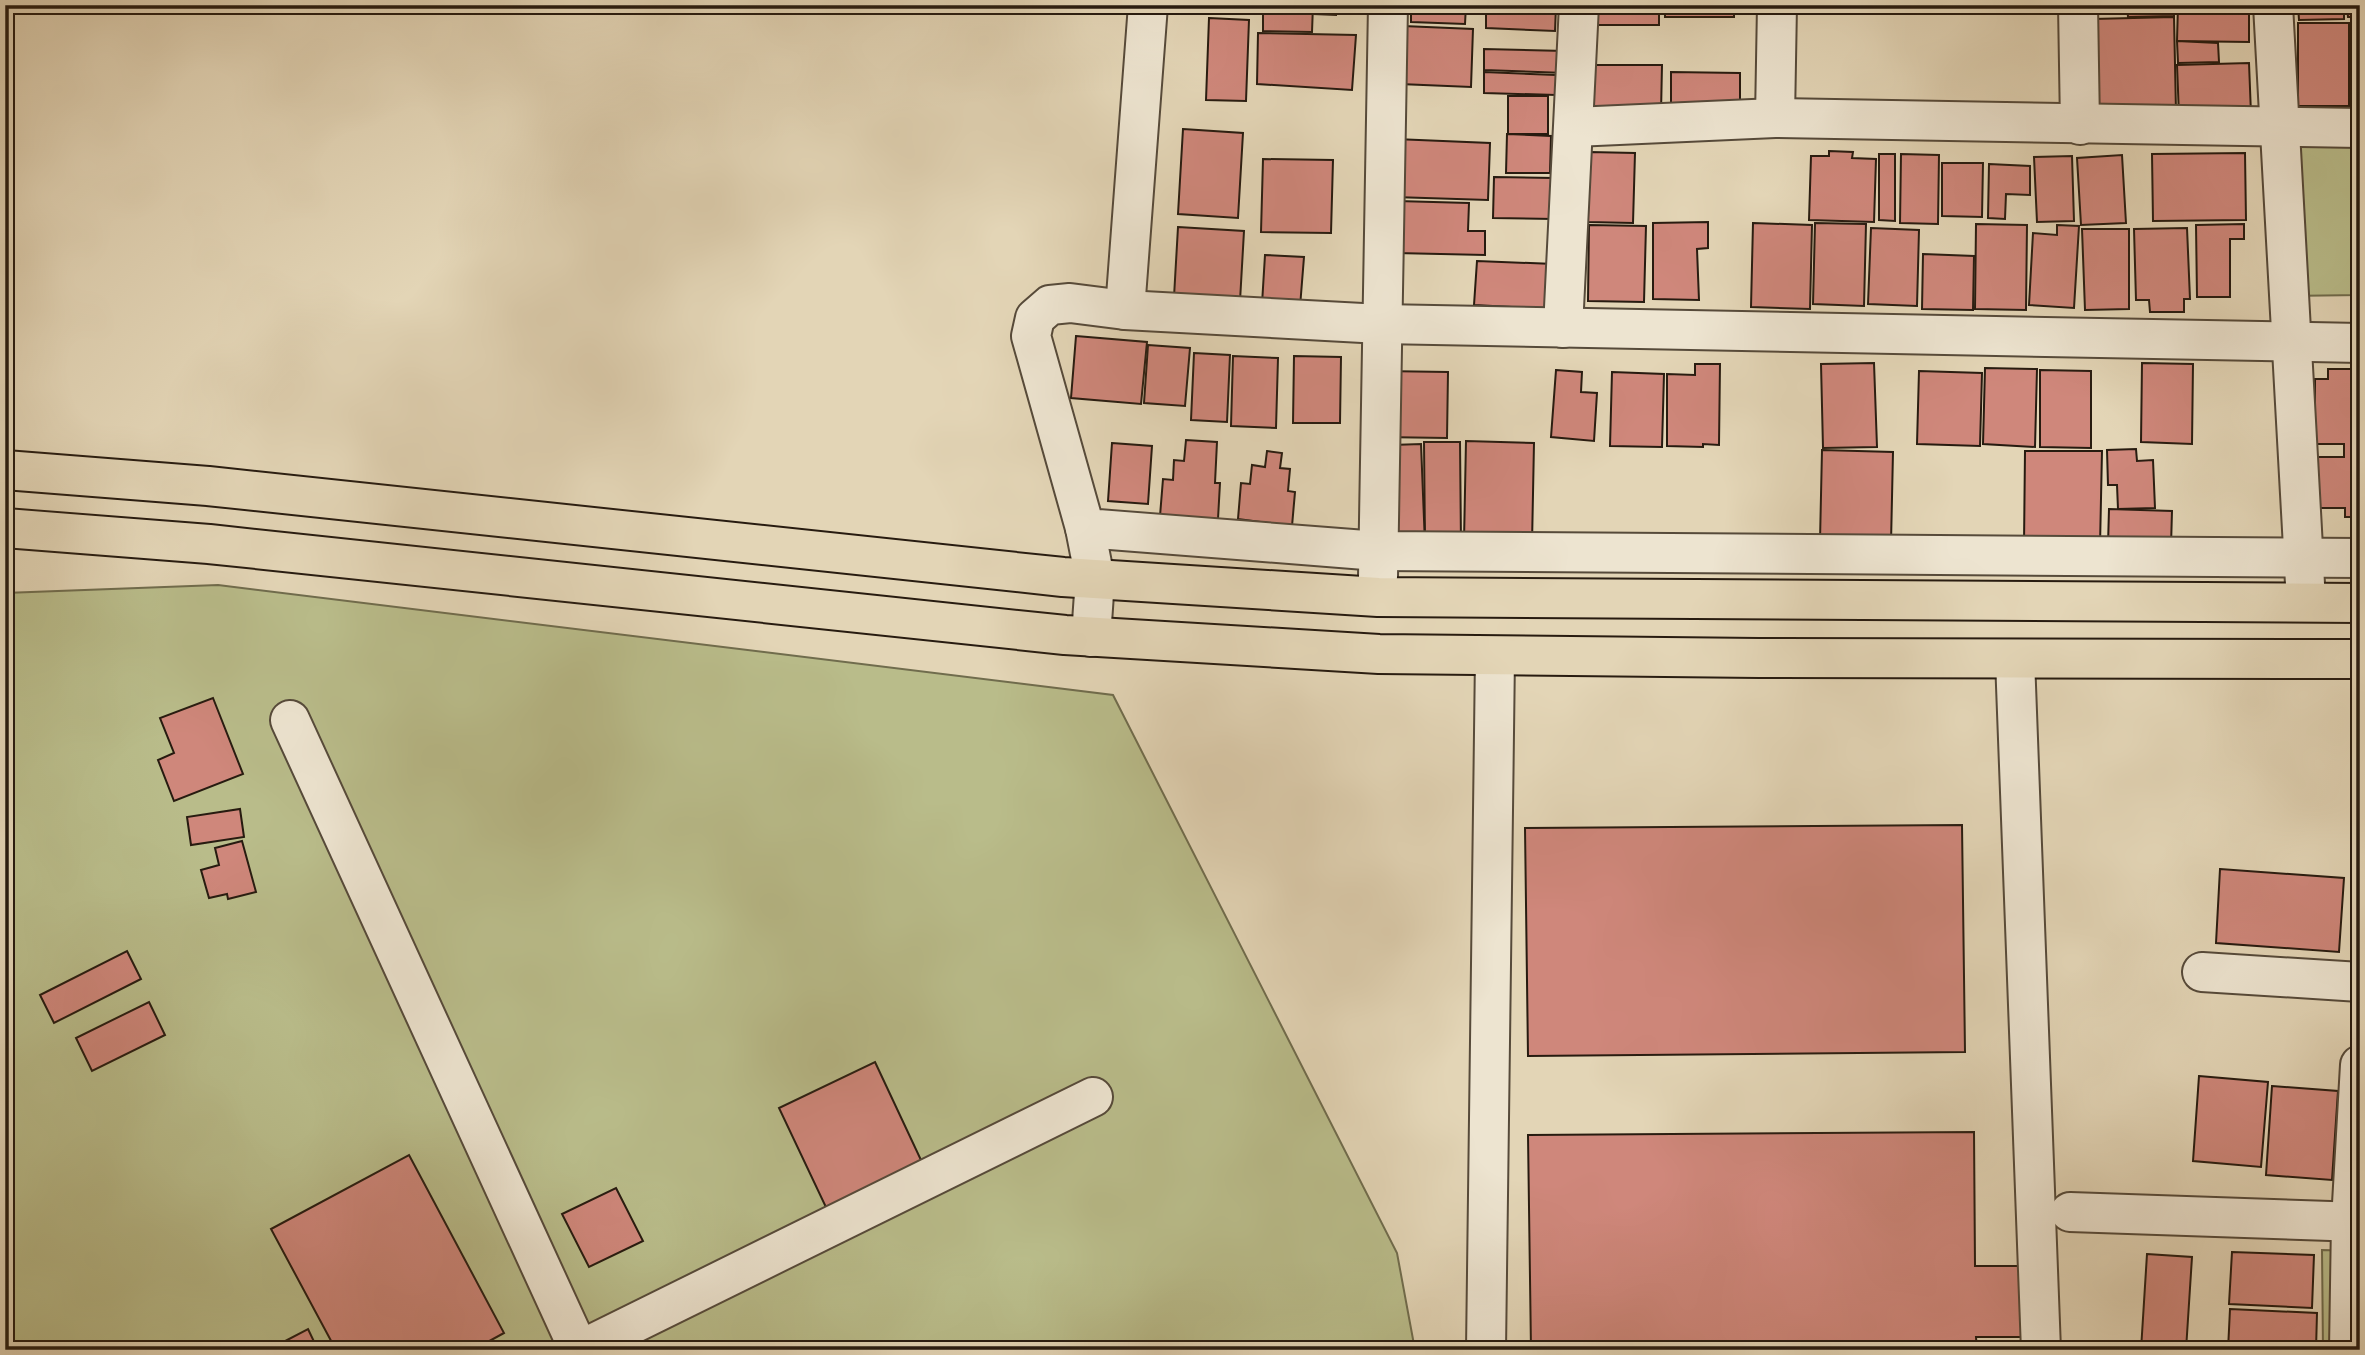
<svg xmlns="http://www.w3.org/2000/svg" width="2365" height="1355" viewBox="0 0 2365 1355" font-family="Alegreya,serif">
<style>
.green{fill:#b9bc8a;stroke:#706c4d;stroke-width:2}
.building{fill:#cf877b;stroke:#271b10;stroke-width:2}
.lines{fill:none;stroke-linecap:round;stroke-linejoin:round}
.minor-casing{stroke:#564a3a;stroke-width:42}
.major-casing{stroke:#271b10;stroke-width:42}
.minor{stroke:#ede4d0;stroke-width:38}
.major{stroke:#e3d5b6;stroke-width:38}
</style>
<rect width="100%" height="100%" fill="#e3d5b6"/>
<filter id="stains"><feTurbulence type="fractalNoise" baseFrequency=".00286" numOctaves="4"/><feColorMatrix values="0 0 0 0 .2 0 0 0 0 .09 0 0 0 0 .02 0 0 0 .5 -.17"/></filter>
<radialGradient id="worn" r=".72"><stop offset=".6" stop-color="#630" stop-opacity="0"/><stop offset="1" stop-color="#630" stop-opacity=".3"/></radialGradient>
<!-- green -->
<g class="green">
<path d="M2360,138V295L2278,296L2275,139Z"/>
<path d="M218,585L1113,695L1397,1253L1415,1350H5V593Z"/>
<path d="M2322,1250L2360,1251V1350H2323Z"/>
</g>
<!-- building -->
<g class="building">
<path d="M1263,5H1313L1312,32L1263,31Z"/>
<path d="M1314,5H1336V15L1314,14Z"/>
<path d="M1411,5H1466L1465,24L1411,22Z"/>
<path d="M1486,5L1556,6L1555,31L1486,28Z"/>
<rect x="1596" y="5" width="63" height="20"/>
<rect x="1665" y="5" width="69" height="12"/>
<path d="M2127,5H2174V16L2128,17Z"/>
<path d="M2178,5H2249V42L2177,41Z"/>
<path d="M2298,5H2344V19L2299,20Z"/>
<path d="M2347,5H2360V17H2348Z"/>
<path d="M2174,17L2176,112L2095,113L2093,19Z"/>
<path d="M1209,18L1249,20L1246,101L1206,100Z"/>
<rect x="2298" y="23" width="51" height="83"/>
<path d="M1403,26L1473,29L1471,87L1400,84Z"/>
<path d="M1258,33L1356,35L1352,90L1257,84Z"/>
<path d="M2177,41L2218,43L2219,62L2178,63Z"/>
<path d="M1484,49L1565,51V73L1484,70Z"/>
<path d="M2249,63L2251,114L2179,116L2177,65Z"/>
<path d="M1587,65H1662L1661,113L1587,112Z"/>
<path d="M1484,72L1556,75V95L1484,93Z"/>
<path d="M1671,72L1740,73V111L1671,110Z"/>
<rect x="1508" y="96" width="40" height="38"/>
<path d="M1183,129L1243,133L1238,218L1178,214Z"/>
<path d="M1507,134L1551,136L1550,173H1506Z"/>
<path d="M1395,139L1490,143L1488,200L1394,197Z"/>
<path d="M1829,151L1853,152L1852,158L1876,159L1874,222L1809,220L1811,156H1829Z"/>
<path d="M1589,152L1635,153L1633,223L1587,222Z"/>
<path d="M2245,153L2246,220L2153,221L2152,154Z"/>
<path d="M1879,154H1895V221L1879,220Z"/>
<path d="M1901,154L1939,155L1938,224L1900,223Z"/>
<path d="M2122,155L2126,223L2081,225L2077,158Z"/>
<path d="M2072,156L2074,221L2037,222L2034,157Z"/>
<path d="M1263,159L1333,160L1331,233L1261,232Z"/>
<path d="M1942,163H1983L1982,217L1942,216Z"/>
<path d="M1989,164L2030,166V195L2006,194L2005,219L1988,218Z"/>
<path d="M1494,177L1554,178V219L1493,218Z"/>
<path d="M1397,201L1469,203L1468,231H1485V255L1396,253Z"/>
<path d="M1708,222V248L1697,249L1699,300L1653,299V223Z"/>
<path d="M1753,223L1812,225L1810,309L1751,307Z"/>
<path d="M1815,223L1866,224L1864,306L1813,304Z"/>
<path d="M1976,224L2027,225L2026,310L1975,309Z"/>
<path d="M2244,224V239H2230V297H2197L2196,225Z"/>
<path d="M1589,225L1646,226L1644,302L1588,301Z"/>
<path d="M2057,225L2079,226L2074,308L2029,305L2033,233L2057,235Z"/>
<path d="M1178,227L1244,231L1240,301L1174,297Z"/>
<path d="M1871,228L1919,230L1917,306L1868,304Z"/>
<path d="M2187,228L2190,299H2184V312H2150L2149,300H2136L2134,229Z"/>
<path d="M2082,229H2129V309L2085,310Z"/>
<path d="M1923,254L1974,256L1973,310L1922,309Z"/>
<path d="M1265,255L1304,257L1300,307L1262,304Z"/>
<path d="M1477,261L1554,264L1552,309L1474,305Z"/>
<path d="M1076,336L1147,342L1141,404L1071,398Z"/>
<path d="M1148,345L1190,348L1185,406L1144,403Z"/>
<path d="M1194,353L1230,355L1227,422L1191,420Z"/>
<path d="M1233,356L1278,358L1276,428L1231,426Z"/>
<path d="M1294,356L1341,357L1340,423H1293Z"/>
<path d="M1874,363L1877,447L1823,448L1821,364Z"/>
<path d="M2142,363L2193,364L2192,444L2141,442Z"/>
<path d="M1695,364H1720L1719,445L1703,444V447L1667,446V374L1695,375Z"/>
<path d="M1985,368L2037,369L2035,447L1983,444Z"/>
<path d="M2328,369H2360V517H2345V508H2317V457H2344V444H2315V379H2328Z"/>
<path d="M1556,370L1582,372L1581,392L1597,393L1594,441L1551,437Z"/>
<path d="M2040,370L2091,371V448L2040,447Z"/>
<path d="M1382,371L1448,372L1447,438L1381,437Z"/>
<path d="M1919,371L1982,373L1980,446L1917,444Z"/>
<path d="M1612,372L1664,374L1662,447L1610,446Z"/>
<path d="M1186,440L1217,442L1215,483H1220L1218,519L1160,516L1163,479L1173,480L1174,460L1184,461Z"/>
<path d="M1466,441L1534,443L1532,544L1464,541Z"/>
<path d="M1424,442H1460L1461,544H1425Z"/>
<path d="M1112,443L1152,446L1148,504L1108,501Z"/>
<path d="M1421,444L1425,544L1396,545L1392,445Z"/>
<path d="M2136,449L2137,461L2153,460L2155,508L2118,509L2117,485H2108L2107,450Z"/>
<path d="M1822,450L1893,452L1891,543L1820,541Z"/>
<path d="M1267,451L1282,453L1280,468L1290,469L1288,491L1295,492L1292,526L1238,519L1241,483L1250,484L1252,465L1265,467Z"/>
<path d="M2025,451H2102L2100,546L2024,544Z"/>
<path d="M2109,509L2172,511L2171,546L2108,545Z"/>
<path d="M213,698L243,774L174,801L158,760L174,753L160,718Z"/>
<path d="M240,809L244,837L191,845L187,817Z"/>
<path d="M1962,825L1965,1052L1528,1056L1525,828Z"/>
<path d="M242,841L256,892L228,899L227,894L209,898L201,870L219,865L215,848Z"/>
<path d="M2220,869L2344,878L2339,952L2216,943Z"/>
<path d="M127,951L141,979L54,1023L40,995Z"/>
<path d="M149,1002L165,1035L92,1071L76,1038Z"/>
<path d="M875,1062L928,1175L832,1220L779,1108Z"/>
<path d="M2199,1076L2268,1082L2261,1167L2193,1161Z"/>
<path d="M2272,1086L2338,1091L2332,1180L2266,1175Z"/>
<path d="M1974,1132L1975,1266H2025L2026,1337H1976L1977,1350H1531L1528,1135Z"/>
<path d="M409,1155L504,1333L473,1350H336L271,1229Z"/>
<path d="M616,1188L643,1241L589,1267L562,1214Z"/>
<path d="M2232,1252L2314,1255L2312,1308L2229,1304Z"/>
<path d="M2147,1254L2192,1257L2186,1350H2141Z"/>
<path d="M2230,1309L2317,1313L2316,1350H2228Z"/>
<path d="M308,1329L318,1350H268Z"/>
</g>
<g class="lines">
<defs>
<g id="minor">
<path d="M2078,5L2080,125"/>
<path d="M2273,5L2305,584"/>
<path d="M1775,118L1777,5"/>
<path d="M1574,127L1775,118L2360,128"/>
<path d="M1125,310L1148,5"/>
<path d="M1563,328L1579,5"/>
<path d="M2360,343L1381,324L1125,310L1070,303L1050,305L1035,318L1031,336L1085,528L1378,551L2360,558"/>
<path d="M1085,528L1095,579L1091,637"/>
<path d="M1378,577L1388,5"/>
<path d="M2015,659L2041,1350"/>
<path d="M290,720L579,1350"/>
<path d="M2202,972L2360,982"/>
<path d="M2070,1212L2360,1222"/>
<path d="M580,1350L1093,1097"/>
<path d="M1486,1350L1495,656"/>
<path d="M2349,1350L2351,1221L2360,1065"/>
</g>
<g id="major">
<path d="M5,470L208,486L1063,577L1378,597L2360,603"/>
<path d="M5,528L209,544L1065,635L1379,654L1759,658L2360,659"/>
</g>
</defs>
<!-- minor casing -->
<use href="#minor" class="minor-casing"/>
<!-- major casing -->
<use href="#major" class="major-casing"/>
<!-- minor -->
<use href="#minor" class="minor"/>
<!-- major -->
<use href="#major" class="major"/>
</g>
<!-- margin -->
<rect width="2365" height="1355" fill="none" stroke="#e3d5b6" stroke-width="28"/>
<rect x="7" y="7" width="2351" height="1341" fill="none" stroke="#271b10" stroke-width="3.5"/>
<rect x="14" y="14" width="2337" height="1327" fill="none" stroke="#271b10" stroke-width="2"/>
<rect width="100%" height="100%" filter="url(#stains)"/>
<rect width="100%" height="100%" fill="url(#worn)"/>
</svg>
